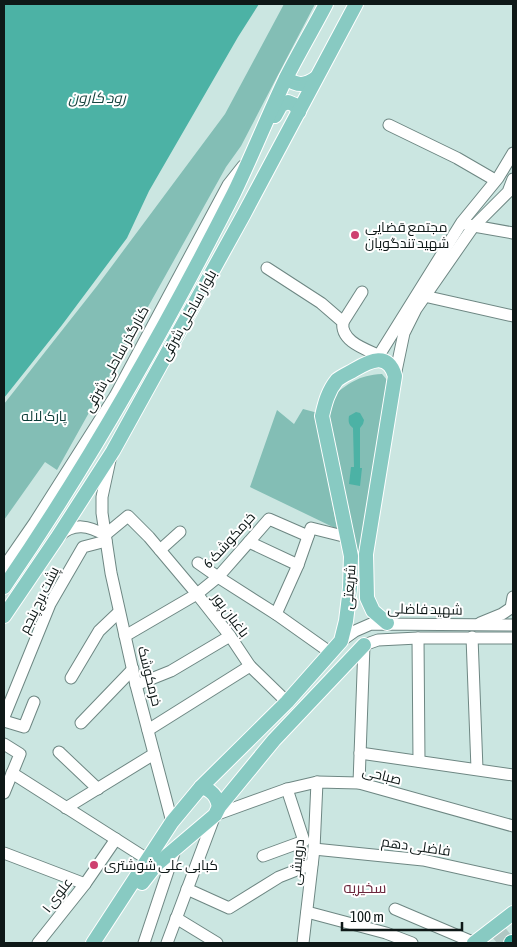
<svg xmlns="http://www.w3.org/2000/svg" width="517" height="947" viewBox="0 0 517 947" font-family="'Asap Condensed',Cairo,sans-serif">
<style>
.green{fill:#83beb5}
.water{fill:#4cb2a5}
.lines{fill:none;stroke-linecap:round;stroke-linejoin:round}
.highway-tunnel{stroke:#afc7c3;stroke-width:16;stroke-dasharray:16 8;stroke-linecap:butt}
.minor-casing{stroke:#6e8783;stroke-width:13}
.major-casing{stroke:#fff;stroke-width:16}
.highway-casing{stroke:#fff;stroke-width:18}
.minor{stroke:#fff;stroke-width:11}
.major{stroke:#88cac2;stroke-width:14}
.highway{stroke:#38a699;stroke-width:16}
.poi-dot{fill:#ce4170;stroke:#fff;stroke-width:2}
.labels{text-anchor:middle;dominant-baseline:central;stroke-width:4;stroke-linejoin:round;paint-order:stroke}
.poi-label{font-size:14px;fill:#0e1817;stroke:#fff;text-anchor:start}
.street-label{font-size:14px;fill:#0e1817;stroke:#fff}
.park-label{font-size:14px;fill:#0b3b36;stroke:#fff}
.water-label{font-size:15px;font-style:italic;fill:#184540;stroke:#fff}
.neighbourhood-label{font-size:15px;fill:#6c283d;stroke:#fff}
</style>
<rect width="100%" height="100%" fill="#cbe6e1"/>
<!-- green -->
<g class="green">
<path d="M284,4H315L241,146L226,167L57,470L45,462L4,520V404L97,286L225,114Z"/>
<path d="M382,374L387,380L362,554L355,555L326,418L330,398C348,384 358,375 382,374Z"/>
<path d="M303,409L318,413V424L337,529L250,487L277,410L294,424Z"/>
</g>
<!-- water -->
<g class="water">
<path d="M4,4H259L238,37L149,191L127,238L62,325L4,398Z"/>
<path d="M356,412L360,413L364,420L363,424L360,428V468H362L360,486L349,484L351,467H354L353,428C349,425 348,422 349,416Z"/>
</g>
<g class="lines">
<!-- highway-tunnel -->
<path class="highway-tunnel" d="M497,943L513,930"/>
<defs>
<g id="minor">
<path d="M389,125L457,158L495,180"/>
<path d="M468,225L513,233"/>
<path d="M267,268L321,303L343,322C340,341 365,349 378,355"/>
<path d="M424,296L513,316"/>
<path d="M343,322L362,292"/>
<path d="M376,360L462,222L498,178L513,153"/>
<path d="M395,376L404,333L416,309L473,227L508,192L513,179"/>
<path d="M110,460L102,497V513L111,573L136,685L172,822"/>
<path d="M105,535L128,516L149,537L197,594L230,636L250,666L287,702"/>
<path d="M59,536C74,522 89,526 105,535"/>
<path d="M249,542L298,565"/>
<path d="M160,550L180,532"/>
<path d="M198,563L218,577L276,614L331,653"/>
<path d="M4,567L35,522L115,396L228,185L243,166"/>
<path d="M276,614L298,565L311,528L347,537"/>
<path d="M480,623L502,614L511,608L513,597"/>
<path d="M125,636L197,594L218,577L269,519L308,536"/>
<path d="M472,637L477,769"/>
<path d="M418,638L419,761"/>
<path d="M341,641L355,631L371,624L513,625"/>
<path d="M71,678L99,631L119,612"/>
<path d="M136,685L171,671L230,636"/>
<path d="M4,717L50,604L83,547L106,541"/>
<path d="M4,721L24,727L34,702"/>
<path d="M81,723L133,669"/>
<path d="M148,730L250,666"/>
<path d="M4,744L20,754L4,793"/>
<path d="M59,752L98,789"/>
<path d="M360,753L513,775"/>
<path d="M12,773L147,859"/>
<path d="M359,783L364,645L378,640L418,638H513"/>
<path d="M66,808L154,754"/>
<path d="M314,849L423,860L513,880"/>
<path d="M4,853L85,884"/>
<path d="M263,856L304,841L287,789"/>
<path d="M187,889L229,908L279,877L312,864"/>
<path d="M395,909L475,943"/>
<path d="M307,912L386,933L412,943"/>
<path d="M176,918L217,943"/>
<path d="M38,943L85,884L116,839"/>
<path d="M144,943L176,847"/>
<path d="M167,943L215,815L287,789L317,782L359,783L513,826"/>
<path d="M303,943L314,849L317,782"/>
</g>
<g id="major">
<path d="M286,78C297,86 305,86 316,78"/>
<path d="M275,116L281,105L288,102L295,105L299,112"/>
<path d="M4,587C90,462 165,329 234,193C252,156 267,118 285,80C298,54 313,29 326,4"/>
<path d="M4,616L57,538L113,451L244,214L356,4"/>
<path d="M201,787C212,790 217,796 219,807"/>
<path d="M142,883L156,865L215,815L219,807L274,740L364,645"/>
<path d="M93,943L172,822L201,787L287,702L341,641L346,621L350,588L351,556L322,416C325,403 328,391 337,380C342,376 349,373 354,370C371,360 388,352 395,376L366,554L367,598L373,611L387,623"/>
<path d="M474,943L513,913"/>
</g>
<path id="highway" d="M512,943H513"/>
</defs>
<!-- minor casing -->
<use href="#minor" class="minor-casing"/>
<!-- major casing -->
<use href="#major" class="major-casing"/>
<!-- highway casing -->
<use href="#highway" class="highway-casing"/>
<!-- minor -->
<use href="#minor" class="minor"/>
<!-- major -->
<use href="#major" class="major"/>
<!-- highway -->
<use href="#highway" class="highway"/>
</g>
<!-- markers -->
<g class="poi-dot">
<circle cx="355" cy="235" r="5"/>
<circle cx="94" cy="865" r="5"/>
</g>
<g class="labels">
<!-- poi labels -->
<g class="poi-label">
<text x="365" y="227">مجتمع قضایی<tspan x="365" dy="16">شهید تندگویان</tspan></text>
<text x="104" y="865">کبابی علی شوشتری</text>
</g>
<!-- street labels -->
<g class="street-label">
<text transform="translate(188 315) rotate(-61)">بلوار ساحلی شرقی</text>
<text transform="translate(116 359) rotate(-61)">کنارگذر ساحلی شرقی</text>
<text transform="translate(229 540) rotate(-48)">خرمکوشک 6</text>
<text transform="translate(349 587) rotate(-86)">شریعتی</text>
<text transform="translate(39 600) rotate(-64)">پشت برج پنجم</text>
<text transform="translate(425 609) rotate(1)">شهید فاضلی</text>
<text transform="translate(231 615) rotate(53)">باغبان پور</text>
<text transform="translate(150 676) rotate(76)">خرمکوشک</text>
<text transform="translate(382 775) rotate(14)">صباحی</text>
<text transform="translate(416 846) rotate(8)">فاضلی دهم</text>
<text transform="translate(297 862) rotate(-85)">درویشی</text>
<text transform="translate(57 895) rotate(-52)">علوی ۱</text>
</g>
<!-- park labels -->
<g class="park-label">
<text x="44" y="416">پارک لاله</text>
</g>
<!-- water labels -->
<g class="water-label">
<text x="97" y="97">رود کارون</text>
</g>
<!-- neighbourhood labels -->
<g class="neighbourhood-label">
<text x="365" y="887">سخیریه</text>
</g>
</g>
<!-- border -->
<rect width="517" height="947" fill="none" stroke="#0e1817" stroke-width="10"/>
<!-- scale -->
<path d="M342 922v8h120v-8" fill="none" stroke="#0e1817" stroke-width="2.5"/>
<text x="350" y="922" font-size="15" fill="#0e1817" stroke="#ffffff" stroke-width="4" paint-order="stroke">100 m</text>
</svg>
